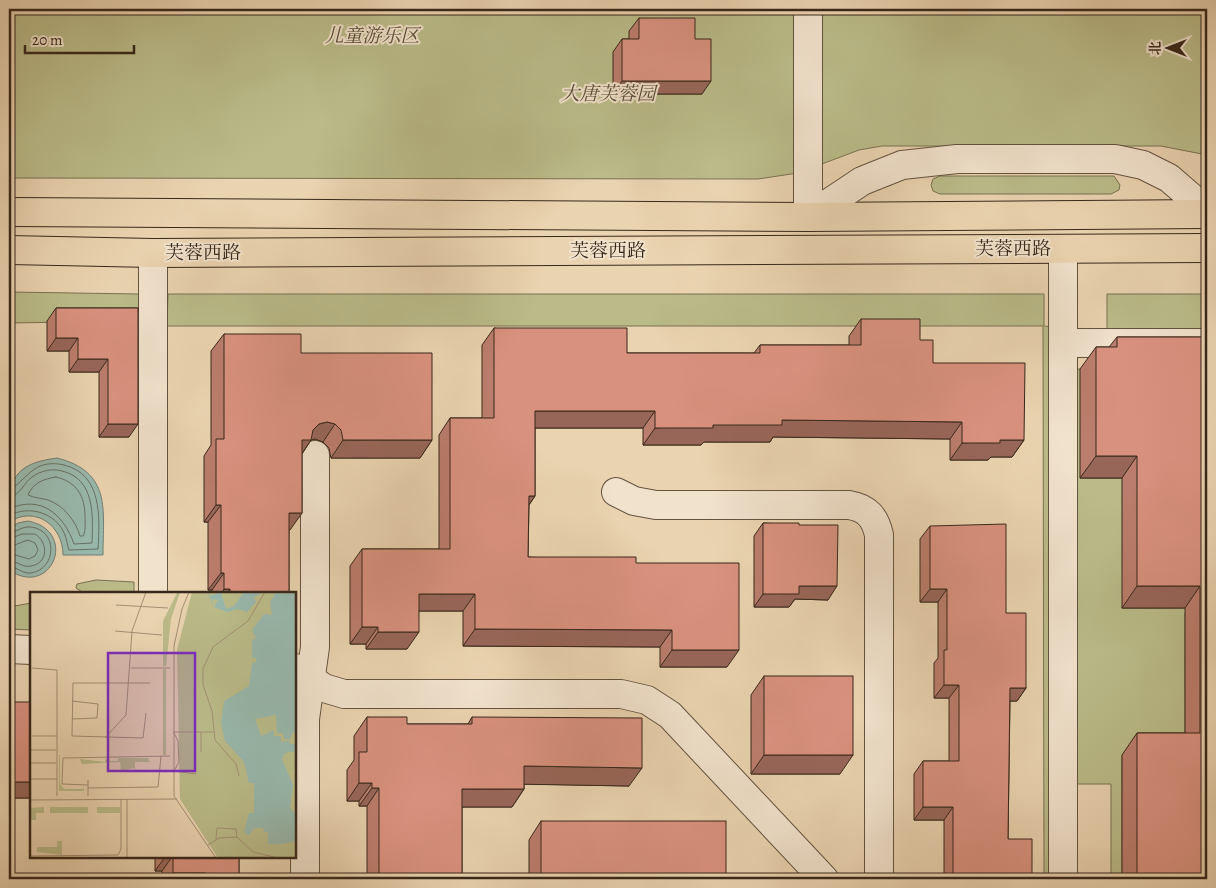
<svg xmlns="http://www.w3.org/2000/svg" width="1216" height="888" viewBox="0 0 1216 888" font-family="Alegreya,'Noto Serif SC',serif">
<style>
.green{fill:#babb89;stroke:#797252}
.water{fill:#98b8ac;stroke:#727e72}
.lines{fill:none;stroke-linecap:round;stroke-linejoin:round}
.shore{stroke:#687064;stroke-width:1}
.minor-casing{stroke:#645340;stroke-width:30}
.major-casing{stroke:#38281b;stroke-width:30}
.minor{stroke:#f1e2cc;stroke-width:28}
.major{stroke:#ead3b0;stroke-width:28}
.wall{fill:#bb7d6d;stroke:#38281b}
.shaded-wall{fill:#986659;stroke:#38281b}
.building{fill:#d9917f;stroke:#38281b}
.labels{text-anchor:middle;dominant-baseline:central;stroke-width:4;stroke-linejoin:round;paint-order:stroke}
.park-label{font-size:19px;font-style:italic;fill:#584d36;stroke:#f1e2cc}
.street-label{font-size:19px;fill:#38281b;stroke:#f1e2cc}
.inset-road{fill:none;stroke:#a38f74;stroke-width:1}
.view{fill:#7b2cbf;fill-opacity:0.15;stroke:#7b2cbf;stroke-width:2.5}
.inset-edge{fill:none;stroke:#38281b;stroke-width:2.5}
</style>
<rect width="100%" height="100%" fill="#ead3b0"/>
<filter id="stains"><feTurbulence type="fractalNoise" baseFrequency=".004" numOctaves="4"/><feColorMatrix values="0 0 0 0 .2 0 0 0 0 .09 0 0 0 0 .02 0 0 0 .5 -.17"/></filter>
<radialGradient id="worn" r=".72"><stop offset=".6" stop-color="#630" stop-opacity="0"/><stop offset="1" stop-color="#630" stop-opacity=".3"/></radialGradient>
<!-- green -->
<g class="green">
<path d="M9,9H1207V155L1161,146H882L859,150L798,173L758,179L9,178Z"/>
<path d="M940,176H1114L1120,185L1119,190L1111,194H940L933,191L931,185L933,179Z"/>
<path d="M9,292L139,294L140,321L9,323Z"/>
<path d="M168,294H1044V326L1052,327V879H1044L1043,326H167Z"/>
<rect x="1107" y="294" width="100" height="40"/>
<path d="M1074,369H1080L1122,461L1207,608L1185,613V751L1122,755V879H1111V784H1074Z"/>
<path d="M96,580L134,582V593H84L76,588L77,584Z"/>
<path d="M31,603V630L9,629V607Z"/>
</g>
<!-- water -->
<g class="water">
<path d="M57,458C112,472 103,510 103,555H63C63,526 36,505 9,522C9,480 12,464 57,458Z"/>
<path d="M28,521C79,531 52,599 9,570V529L18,523Z"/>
</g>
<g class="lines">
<!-- shore -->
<g class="shore">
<path d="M56,477C77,482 85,496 85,517C85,524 86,531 83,536H80C76,521 63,505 48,500C41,498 34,498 28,495C33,483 43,479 56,477Z"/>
<path d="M9,490C15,489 28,472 38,467C46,463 56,463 64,465C102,474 100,517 98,549L69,550C67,545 67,540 65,535C57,513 28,504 9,516"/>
<path d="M9,496C21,496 23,483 32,477C40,471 52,468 62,471C95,479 93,515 92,543L74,544C64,515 41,494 9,509"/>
<path d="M9,533C17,532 22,526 31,527C58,530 57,569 31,573C22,574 17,567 9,566"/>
<path d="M9,539L22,534H35C48,542 49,563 31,566C22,568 17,561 9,560"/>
<path d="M9,547L28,540L35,543L38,550L35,556L29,559L9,553"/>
</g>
<defs>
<g id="minor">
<path d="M808,9V217"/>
<path d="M808,217L862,181L902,165L957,159H1115L1143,165L1169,178L1207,211"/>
<path d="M1063,249V879"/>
<path d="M153,253V593"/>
<path d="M1063,343H1207"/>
<path d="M616,492L634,501L656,505H849C867,508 875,517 879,535V879"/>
<path d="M9,649L31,650"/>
<path d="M295,668L324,688L344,694H621L647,700L670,715L824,879"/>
<path d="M305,879V719L315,647V455"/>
</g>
<g id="major">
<path d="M9,212L808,217L1207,214"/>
<path d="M9,250L153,253L1207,248"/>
</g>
</defs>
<!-- minor casing -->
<use href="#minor" class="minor-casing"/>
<!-- major casing -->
<use href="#major" class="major-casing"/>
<!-- minor -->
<use href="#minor" class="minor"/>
<!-- major -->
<use href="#major" class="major"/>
</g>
<!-- wall -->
<g class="wall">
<path d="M639,18L695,39L702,94H613V52L622,39H629V31Z"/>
<path d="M56,308H138L129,437H99V372H69V351H47V321Z"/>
<path d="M861,319L920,340L933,363L1024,440L1012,457H991L988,460H950V439L773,437L770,442H704L701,445H643V428H535V496L529,505L528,557L636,563L727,667H660V647L463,646V611H419L407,649H366V644H350V566L362,549H439V435L450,418H482V345L494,328L627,353H754L760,345H849V336Z"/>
<path d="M224,334L301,353L432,440L420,458H331L329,448L323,442L315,439L311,440L302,454V513L289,530V593H212V590H208V522H204V456L211,445V351Z"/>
<path d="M1117,337H1207V879H1122V755L1137,733H1185V608H1122V478H1080V369L1096,347H1109Z"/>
<path d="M763,523L799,525L828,600L795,599L789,607H754V536Z"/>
<path d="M930,526L1006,613L1026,688L1017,701H1010L1008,839L1032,879H944V820H914V774L923,761H949V698H934V663L938,658V602H920V539Z"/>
<path d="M764,676L840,774H751V695Z"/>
<path d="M9,702L31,798H9Z"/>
<path d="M367,717L407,724H468L472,717L629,786L524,784V789L512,807H462V879H367V806H359V801H347V770L354,760V736Z"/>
<path d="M541,821L726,879H529V840Z"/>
<path d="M155,857H239V879H162V871H155Z"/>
</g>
<!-- shaded-wall -->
<g class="shaded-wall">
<path d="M622,81H711L702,94H613Z"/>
<path d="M56,338H78L69,351H47Z"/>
<path d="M78,359H108L99,372H69Z"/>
<path d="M535,411H655L643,428H523Z"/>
<path d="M782,420L962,422L950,439L773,437L770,442H704L701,445H643L655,428Z"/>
<path d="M327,422L335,424L323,442L315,439L311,440L299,458L302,440L319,424Z"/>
<path d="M108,424H138L129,437H99Z"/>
<path d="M343,440H432L420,458H331Z"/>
<path d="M1000,440H1024L1012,457H991L988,460H950L962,443Z"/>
<path d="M1096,456H1137L1122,478H1080Z"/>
<path d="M529,496H535L523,513Z"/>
<path d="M216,505H221L208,522H204Z"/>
<path d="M289,513H302L290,530H277Z"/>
<path d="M221,573H224L212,590H208Z"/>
<path d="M799,586H837L828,600L795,599L789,607H754L763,594Z"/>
<path d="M1137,586H1200L1185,608H1122Z"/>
<path d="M224,589H230L227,593H222Z"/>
<path d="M930,589H947L938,602H920Z"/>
<path d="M419,594H475L463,611H407Z"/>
<path d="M362,627H378L366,644H350Z"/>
<path d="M475,629L672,630L660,647L463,646Z"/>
<path d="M378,632H419L407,649H366Z"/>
<path d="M672,650H739L727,667H660Z"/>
<path d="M944,685H959L949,698H934Z"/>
<path d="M1010,688H1026L1017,701H1001Z"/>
<path d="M764,755H853L840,774H751Z"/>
<path d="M524,766L642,768L629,786L512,784Z"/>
<path d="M9,776H13L9,782Z"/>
<path d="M13,782H31V798H9V788Z"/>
<path d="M359,783H372L359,801H347Z"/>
<path d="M372,788H379L367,806H359Z"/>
<path d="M462,789H524L512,807H449Z"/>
<path d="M923,807H953L944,820H914Z"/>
<path d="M165,857H172L162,871H155Z"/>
<path d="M173,873H206L202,879H169Z"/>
</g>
<!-- building -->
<g class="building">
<path d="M639,18H695V39H711V81H622V39H639Z"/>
<path d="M56,308H138V424H108V359H78V338H56Z"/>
<path d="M861,319H920V340H933V363H1025L1024,440H1000V443H962V422L782,420V425H713V428H655V411H535V496H529L528,557H636V563H739V650H672V630L475,629V594H419V632H378V627H362V549H450V418H494V328H627V353H760V345H861Z"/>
<path d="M224,334H301V353H432V440H343L341,430L335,424L327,422L319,424L313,430L311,440H302V513H289V593H230V589H224V573H221V505H216V439H224Z"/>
<path d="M1117,337H1207V879H1137V733H1200V586H1137V456H1096V347H1117Z"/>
<path d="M763,523H799V525H838L837,586H799V594H763Z"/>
<path d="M1006,524V613H1026V688H1010L1008,839H1032V879H953V807H923V761H959V685H944V650H947V589H930V526Z"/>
<rect x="764" y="676" width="89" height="79"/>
<path d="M9,702H31V782H13V776H9Z"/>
<path d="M367,717H407V724H472V717L642,718V768L524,766V789H462V879H379V788H372V783H359V752H367Z"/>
<rect x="541" y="821" width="185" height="58"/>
<path d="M173,857H239V879H206V873H173Z"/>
</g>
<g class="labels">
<!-- park labels -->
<g class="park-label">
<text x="372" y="36">儿童游乐区</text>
<text x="608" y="94">大唐芙蓉园</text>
</g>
<!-- street labels -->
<g class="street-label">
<text x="1013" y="249">芙蓉西路</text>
<text x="608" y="251">芙蓉西路</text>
<text x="203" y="253">芙蓉西路</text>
</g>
</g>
<!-- overview -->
<g transform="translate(30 592)">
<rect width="266" height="266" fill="#ead3b0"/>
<path d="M150,0L141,27L136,74H133V29L147,1ZM162,0H266V266H188L150,207L147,58ZM133,77H136V163H30V191L34,197H53L54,194V199H29V163H133ZM75,166L78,169H88V166H118L120,170H105V179L104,176L91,179L90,170L52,172L50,167L75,170ZM14,215V221H6V228H0V216ZM20,215H58V221H20ZM67,215H90V221H67ZM27,249H32V263L7,260V255H27Z" fill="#babb89"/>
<path d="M175,0L181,4L191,0L196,17L204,14L214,0H234L224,5L226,10L217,20L207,17L197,20L184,15L188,8L183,7L182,13L181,6ZM243,0H267L266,142L263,140L260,147H254L253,141H247L246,123L225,127L231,144L244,138V144H251V150L260,148L259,152H266V159L255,161L252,167L263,193L260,216L266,223V249L252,252H238V240H234L233,236H224L219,243L214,240L219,221H224V191H219L214,170L195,149L191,131L194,109L219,94L222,71L226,70V66H222V47H226L222,38L234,22L242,23L240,10L245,2Z" fill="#98b8ac"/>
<path class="inset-road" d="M159,0L152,17L144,54V204L186,266M86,13L138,16M85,39L132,43M2,76L27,78V204M101,76H140M42,109L68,112L67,126L42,127M116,121L113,146L42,144L43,91H120M143,140H184M171,140V160M2,144H27M75,146L96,123L102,39L116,0M0,158H26M0,171H26M144,179L149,170L148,149L144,141M144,179L166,182M209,184L206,172L185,148L182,119L173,93V77L183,55L218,29L235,0M0,187H27M58,188V204M58,193L32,192L33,166L140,164M58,196L128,195L131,164M97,207V266M0,208L147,207M186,247L187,236L206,237L207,245M178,253L189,246L207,245L223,260L248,266M0,264L88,263L91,257V207"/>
<path class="view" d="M78,61H165V179H78Z"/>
<rect width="266" height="266" class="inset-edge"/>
</g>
<!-- margin -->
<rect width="1216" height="888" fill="none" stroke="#ead3b0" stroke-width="30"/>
<rect x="10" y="10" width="1196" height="868" fill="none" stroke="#38281b" stroke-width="2.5"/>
<rect x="15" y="15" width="1186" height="858" fill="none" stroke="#38281b"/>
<!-- north arrow -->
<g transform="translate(1168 48) rotate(270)" stroke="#f1e2cc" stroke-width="4" paint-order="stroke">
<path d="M0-4L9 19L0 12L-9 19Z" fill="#38281b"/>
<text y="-8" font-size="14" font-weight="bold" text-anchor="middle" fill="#38281b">北</text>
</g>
<!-- scale -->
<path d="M25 45v8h109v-8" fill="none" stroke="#38281b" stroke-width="2.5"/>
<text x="32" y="45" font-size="15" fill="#38281b" stroke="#f1e2cc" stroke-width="4" paint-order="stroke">20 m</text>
<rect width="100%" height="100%" filter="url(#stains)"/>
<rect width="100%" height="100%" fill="url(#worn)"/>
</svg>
